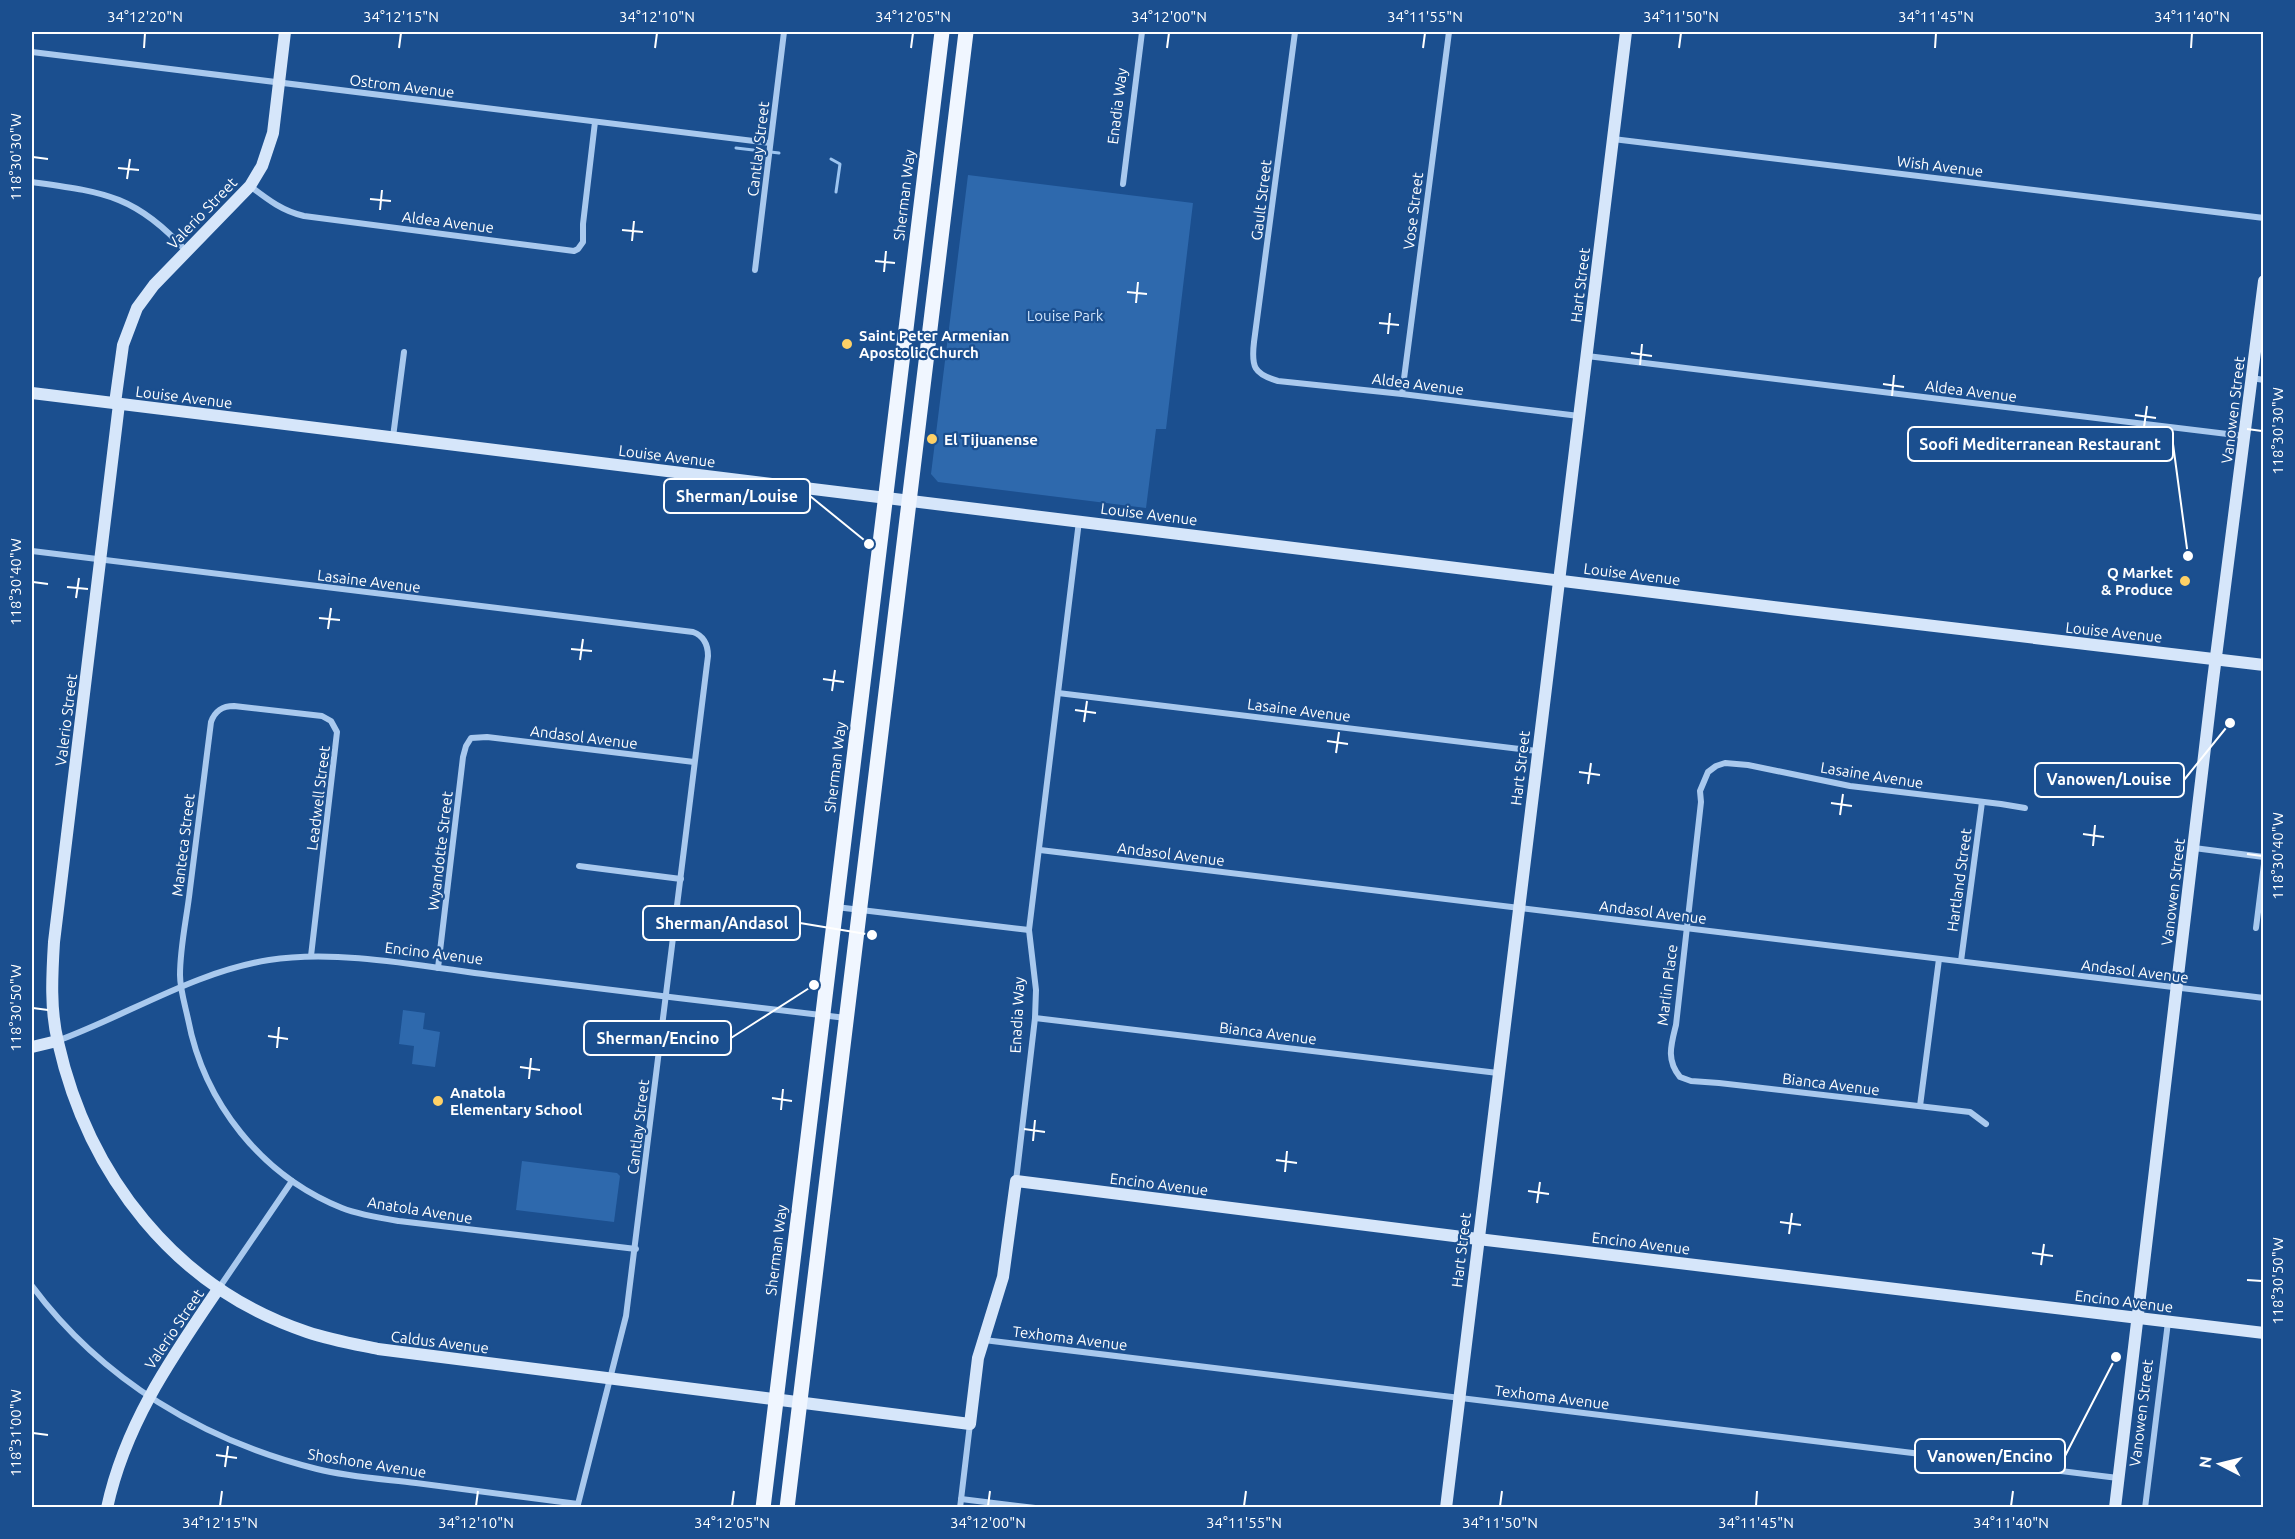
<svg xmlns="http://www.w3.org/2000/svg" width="2295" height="1539" viewBox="0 0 2295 1539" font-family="Ubuntu,sans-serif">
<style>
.green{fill:#2e69ad}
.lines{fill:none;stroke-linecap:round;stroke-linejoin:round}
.stream{stroke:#9cc4f0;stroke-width:3}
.street{stroke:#a9c9ee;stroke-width:6}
.secondary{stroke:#d6e6fa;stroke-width:12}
.primary{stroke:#f0f6ff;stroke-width:15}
.ticks{fill:none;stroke:#fff;stroke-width:2}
.poi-dot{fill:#ffd166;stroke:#1b4f8f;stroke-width:2}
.labels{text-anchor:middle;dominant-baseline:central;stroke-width:4.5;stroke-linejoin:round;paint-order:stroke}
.street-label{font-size:15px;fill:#fff;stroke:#1b4f8f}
.park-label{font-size:15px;fill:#cfe3fa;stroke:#1b4f8f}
.poi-label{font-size:15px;font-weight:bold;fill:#fff;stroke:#1b4f8f;text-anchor:start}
.leader{fill:none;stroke:#fff;stroke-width:2}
.callout-dot{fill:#fff;stroke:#1b4f8f;stroke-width:2}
.callout{fill:#1b4f8f;stroke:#fff;stroke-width:2}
.callout-label{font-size:16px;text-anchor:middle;font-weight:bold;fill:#fff}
.neatline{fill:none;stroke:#fff;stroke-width:2}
.ticks-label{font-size:15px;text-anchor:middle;fill:#fff}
</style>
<rect width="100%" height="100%" fill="#1b4f8f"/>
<!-- green -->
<g class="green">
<path d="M968,175L1193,203L1166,429H1156L1146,508L938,482L931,474Z"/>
<path d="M403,1010L425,1013L423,1029L440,1032L435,1067L412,1064L414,1046L399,1044Z"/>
<path d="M522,1161L617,1173L620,1176L614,1222L516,1210Z"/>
</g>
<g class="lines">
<!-- stream -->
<g class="stream">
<path d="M736,148L779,153"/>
<path d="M831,159L840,164L836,192"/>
</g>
<!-- street -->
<g class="street">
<path d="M1295,32L1254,342C1251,367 1254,374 1278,381L1402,394L1579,416"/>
<path d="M32,52L770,143"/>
<path d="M1613,139L2264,218"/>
<path d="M32,182C103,192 136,195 186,251"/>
<path d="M1123,184L1142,32"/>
<path d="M250,186C267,199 282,211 304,216L574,251L578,249L583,242V224L595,122"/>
<path d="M755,270L784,32"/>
<path d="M1587,356L2244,436"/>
<path d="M2252,378L2264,380"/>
<path d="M1402,394L1449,32"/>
<path d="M393,437L404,352"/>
<path d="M32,551L693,632C704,636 708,645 708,656L626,1316L577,1508"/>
<path d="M1058,693L1537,751"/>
<path d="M2194,848L2264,857"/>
<path d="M1040,850L2264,998"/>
<path d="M579,866L681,879"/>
<path d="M836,907L1029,930"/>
<path d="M2256,928L2264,864"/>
<path d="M311,956L337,732L331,721L322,716L234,706C222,706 215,711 211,722C204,778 197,833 190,889C187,917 180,946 180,975C180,989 185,1005 188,1019C204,1103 262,1176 342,1208C360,1215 380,1218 399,1221L636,1249"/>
<path d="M1961,961L1982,802"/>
<path d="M438,968L463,757L466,746L471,738L487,737L694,762"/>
<path d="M1035,1018L1498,1073"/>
<path d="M57,1041C128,1015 194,972 269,960C336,949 422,966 490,975C609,990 727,1004 846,1018"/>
<path d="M1920,1106L1939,959"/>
<path d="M1986,1124L1970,1112L1719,1083L1691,1081L1680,1077C1666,1060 1671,1045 1676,1025L1701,802L1700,791L1708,772L1716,766L1725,763L1748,765L1850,786L2001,804L2025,808"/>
<path d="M1016,1181L1035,1018L1036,990L1029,930L1079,521"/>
<path d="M32,1286C102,1380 204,1441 317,1469C349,1477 383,1479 416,1483C470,1490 524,1497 578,1504"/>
<path d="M219,1288L292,1181"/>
<path d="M984,1340L2118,1478"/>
<path d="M961,1499L1035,1508"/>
<path d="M960,1508L970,1424"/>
<path d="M2145,1508L2168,1322"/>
</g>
<!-- secondary -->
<g class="secondary">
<path d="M32,393L1790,609L2264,665"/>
<path d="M115,403L123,345L137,308L154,285L250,186L262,166L273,133L285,32"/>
<path d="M119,404L54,942C52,975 50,1010 58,1042C88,1175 175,1288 307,1332C331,1340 354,1344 378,1349L970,1424L978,1358L1003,1277L1016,1181L1478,1239L2264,1333"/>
<path d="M32,1047L57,1041"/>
<path d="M107,1508C125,1424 172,1357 219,1288"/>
<path d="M1446,1508L1626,32"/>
<path d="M2115,1508L2213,680L2264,281"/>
</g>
<!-- primary -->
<g class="primary">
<path d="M763,1508L942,32"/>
<path d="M787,1508L966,32"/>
</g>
</g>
<!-- ticks -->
<path class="ticks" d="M144,48L145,33M399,48L401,33M655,48L657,33M911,48L913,33M1167,48L1169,33M1423,48L1425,33M1679,48L1681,33M1935,48L1936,33M2191,48L2192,33M33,157L48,159M118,168L139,170M127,179L130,159M370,199L391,201M380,210L382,190M622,230L643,232M632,241L634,221M875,261L895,263M884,272L886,251M1127,292L1147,294M1136,303L1138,282M1379,323L1399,325M1388,334L1390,313M1631,353L1652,356M1640,365L1642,344M1883,384L1904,387M1892,396L1894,375M2135,415L2156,418M2144,427L2147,406M2247,429L2262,431M33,582L48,584M67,587L88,589M76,598L79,578M319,618L340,620M328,629L331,608M571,649L592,651M580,660L583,639M823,679L844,682M832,691L835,670M1075,710L1096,713M1084,722L1087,701M1327,741L1348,744M1336,753L1339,732M1579,772L1600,775M1588,784L1591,763M1831,803L1852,806M1840,815L1843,794M2083,834L2104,837M2093,846L2095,825M2247,854L2262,856M33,1008L48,1010M268,1036L288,1039M277,1048L279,1027M520,1067L540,1070M529,1079L531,1058M772,1098L792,1101M781,1110L783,1089M1024,1129L1045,1132M1033,1141L1035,1120M1276,1160L1297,1163M1285,1172L1287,1151M1528,1191L1549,1194M1537,1203L1540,1182M1780,1222L1801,1225M1789,1234L1792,1213M2032,1253L2053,1256M2041,1265L2044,1244M2247,1280L2262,1281M33,1433L48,1435M216,1455L237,1458M225,1467L228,1446M220,1506L222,1491M476,1506L478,1491M732,1506L734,1491M988,1506L990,1491M1244,1506L1246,1491M1500,1506L1502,1491M1756,1506L1757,1491M2011,1506L2013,1491"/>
<!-- markers -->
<g class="poi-dot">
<circle cx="847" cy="344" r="6"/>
<circle cx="932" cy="439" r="6"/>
<circle cx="2185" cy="581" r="6"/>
<circle cx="438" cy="1101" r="6"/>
</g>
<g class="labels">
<!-- street labels -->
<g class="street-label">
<text transform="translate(402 86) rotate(7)">Ostrom Avenue</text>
<text transform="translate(1117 106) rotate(-83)">Enadia Way</text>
<text transform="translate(758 149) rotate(-83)">Cantlay Street</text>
<text transform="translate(1940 166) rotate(7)">Wish Avenue</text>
<text transform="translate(904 195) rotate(-83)">Sherman Way</text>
<text transform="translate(1261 200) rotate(-83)">Gault Street</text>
<text transform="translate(1413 211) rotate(-83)">Vose Street</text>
<text transform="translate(202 213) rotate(-46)">Valerio Street</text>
<text transform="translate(448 222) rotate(7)">Aldea Avenue</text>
<text transform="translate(1580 285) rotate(-83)">Hart Street</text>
<text transform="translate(1418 384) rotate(7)">Aldea Avenue</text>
<text transform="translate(1971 391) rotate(7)">Aldea Avenue</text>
<text transform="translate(184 397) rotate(7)">Louise Avenue</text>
<text transform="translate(2233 410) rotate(-83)">Vanowen Street</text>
<text transform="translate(667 456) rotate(7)">Louise Avenue</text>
<text transform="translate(1149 514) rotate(7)">Louise Avenue</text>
<text transform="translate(1632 574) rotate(7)">Louise Avenue</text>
<text transform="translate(369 581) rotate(7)">Lasaine Avenue</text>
<text transform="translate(2114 632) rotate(6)">Louise Avenue</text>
<text transform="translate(1299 710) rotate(7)">Lasaine Avenue</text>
<text transform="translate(66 720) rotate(-83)">Valerio Street</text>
<text transform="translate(584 737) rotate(7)">Andasol Avenue</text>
<text transform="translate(835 767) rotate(-83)">Sherman Way</text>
<text transform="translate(1520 768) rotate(-83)">Hart Street</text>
<text transform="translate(1872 775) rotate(9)">Lasaine Avenue</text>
<text transform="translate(318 798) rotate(-83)">Leadwell Street</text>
<text transform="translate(183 845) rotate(-83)">Manteca Street</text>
<text transform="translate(440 851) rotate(-83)">Wyandotte Street</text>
<text transform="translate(1171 854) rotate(7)">Andasol Avenue</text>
<text transform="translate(1959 880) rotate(-82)">Hartland Street</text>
<text transform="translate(2173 892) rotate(-83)">Vanowen Street</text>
<text transform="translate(1653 912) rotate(7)">Andasol Avenue</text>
<text transform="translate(434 953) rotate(7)">Encino Avenue</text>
<text transform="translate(2135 971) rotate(7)">Andasol Avenue</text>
<text transform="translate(1667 985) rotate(-83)">Marlin Place</text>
<text transform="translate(1017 1015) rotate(-87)">Enadia Way</text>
<text transform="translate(1268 1033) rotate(7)">Bianca Avenue</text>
<text transform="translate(1831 1084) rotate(7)">Bianca Avenue</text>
<text transform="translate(638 1127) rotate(-83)">Cantlay Street</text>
<text transform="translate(1159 1184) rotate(7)">Encino Avenue</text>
<text transform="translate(420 1210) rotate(9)">Anatola Avenue</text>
<text transform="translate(1641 1243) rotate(7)">Encino Avenue</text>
<text transform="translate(776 1250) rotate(-83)">Sherman Way</text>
<text transform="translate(1461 1250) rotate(-83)">Hart Street</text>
<text transform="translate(2124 1301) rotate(7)">Encino Avenue</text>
<text transform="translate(174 1329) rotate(-56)">Valerio Street</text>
<text transform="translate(1070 1338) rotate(7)">Texhoma Avenue</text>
<text transform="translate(440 1342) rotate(7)">Caldus Avenue</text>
<text transform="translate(1552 1397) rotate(7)">Texhoma Avenue</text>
<text transform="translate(2141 1413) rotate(-83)">Vanowen Street</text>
<text transform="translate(367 1463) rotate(9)">Shoshone Avenue</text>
</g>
<!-- park labels -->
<g class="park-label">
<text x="1065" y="315">Louise Park</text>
</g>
<!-- poi labels -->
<g class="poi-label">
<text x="859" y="335">Saint Peter Armenian<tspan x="859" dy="17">Apostolic Church</tspan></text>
<text x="944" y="439">El Tijuanense</text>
<text x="2173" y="572" text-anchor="end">Q Market<tspan x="2173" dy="17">&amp; Produce</tspan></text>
<text x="450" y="1092">Anatola<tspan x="450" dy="17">Elementary School</tspan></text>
</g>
</g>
<!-- callouts -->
<path class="leader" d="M2188 556L2173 444M869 544L810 496M2230 723L2184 780M872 935L800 923M814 985L731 1038M2116 1357L2065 1456"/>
<g class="callout-dot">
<circle cx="2188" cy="556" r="6"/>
<circle cx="869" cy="544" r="6"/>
<circle cx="2230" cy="723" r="6"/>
<circle cx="872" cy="935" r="6"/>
<circle cx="814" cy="985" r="6"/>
<circle cx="2116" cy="1357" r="6"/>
</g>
<g class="callout">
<rect x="1908" y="427" width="265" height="34" rx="6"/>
<rect x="664" y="479" width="146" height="34" rx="6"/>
<rect x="2035" y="763" width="149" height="34" rx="6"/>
<rect x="643" y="906" width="157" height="34" rx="6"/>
<rect x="584" y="1021" width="147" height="34" rx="6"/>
<rect x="1915" y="1439" width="150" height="34" rx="6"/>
</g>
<g class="callout-label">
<text x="2040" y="450">Soofi Mediterranean Restaurant</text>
<text x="737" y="502">Sherman/Louise</text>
<text x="2109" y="785">Vanowen/Louise</text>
<text x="722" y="929">Sherman/Andasol</text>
<text x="658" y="1044">Sherman/Encino</text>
<text x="1990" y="1462">Vanowen/Encino</text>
</g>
<!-- border -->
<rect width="2295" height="1539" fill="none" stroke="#1b4f8f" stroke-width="66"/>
<!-- north arrow -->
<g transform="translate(2220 1464) rotate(277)" stroke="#1b4f8f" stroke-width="4.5" paint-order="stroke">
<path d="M0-4.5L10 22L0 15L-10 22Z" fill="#ffffff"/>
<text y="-9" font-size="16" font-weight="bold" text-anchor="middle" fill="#ffffff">N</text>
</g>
<rect x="33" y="33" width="2229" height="1473" class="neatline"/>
<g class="ticks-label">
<text x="145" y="22">34°12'20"N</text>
<text x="401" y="22">34°12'15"N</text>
<text x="657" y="22">34°12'10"N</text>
<text x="913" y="22">34°12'05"N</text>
<text x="1169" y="22">34°12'00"N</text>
<text x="1425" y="22">34°11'55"N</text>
<text x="1681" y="22">34°11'50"N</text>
<text x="1936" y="22">34°11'45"N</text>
<text x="2192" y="22">34°11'40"N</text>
<text transform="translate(16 157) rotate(-90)" y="5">118°30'30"W</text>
<text transform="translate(2278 431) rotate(-90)" y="5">118°30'30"W</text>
<text transform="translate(16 582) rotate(-90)" y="5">118°30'40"W</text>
<text transform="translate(2278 856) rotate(-90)" y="5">118°30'40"W</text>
<text transform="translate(16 1008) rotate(-90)" y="5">118°30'50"W</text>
<text transform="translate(2278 1281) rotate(-90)" y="5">118°30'50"W</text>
<text transform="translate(16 1433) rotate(-90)" y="5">118°31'00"W</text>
<text x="220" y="1528">34°12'15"N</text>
<text x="476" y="1528">34°12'10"N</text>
<text x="732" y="1528">34°12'05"N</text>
<text x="988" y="1528">34°12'00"N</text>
<text x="1244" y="1528">34°11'55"N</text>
<text x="1500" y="1528">34°11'50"N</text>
<text x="1756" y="1528">34°11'45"N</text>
<text x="2011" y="1528">34°11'40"N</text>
</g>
</svg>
